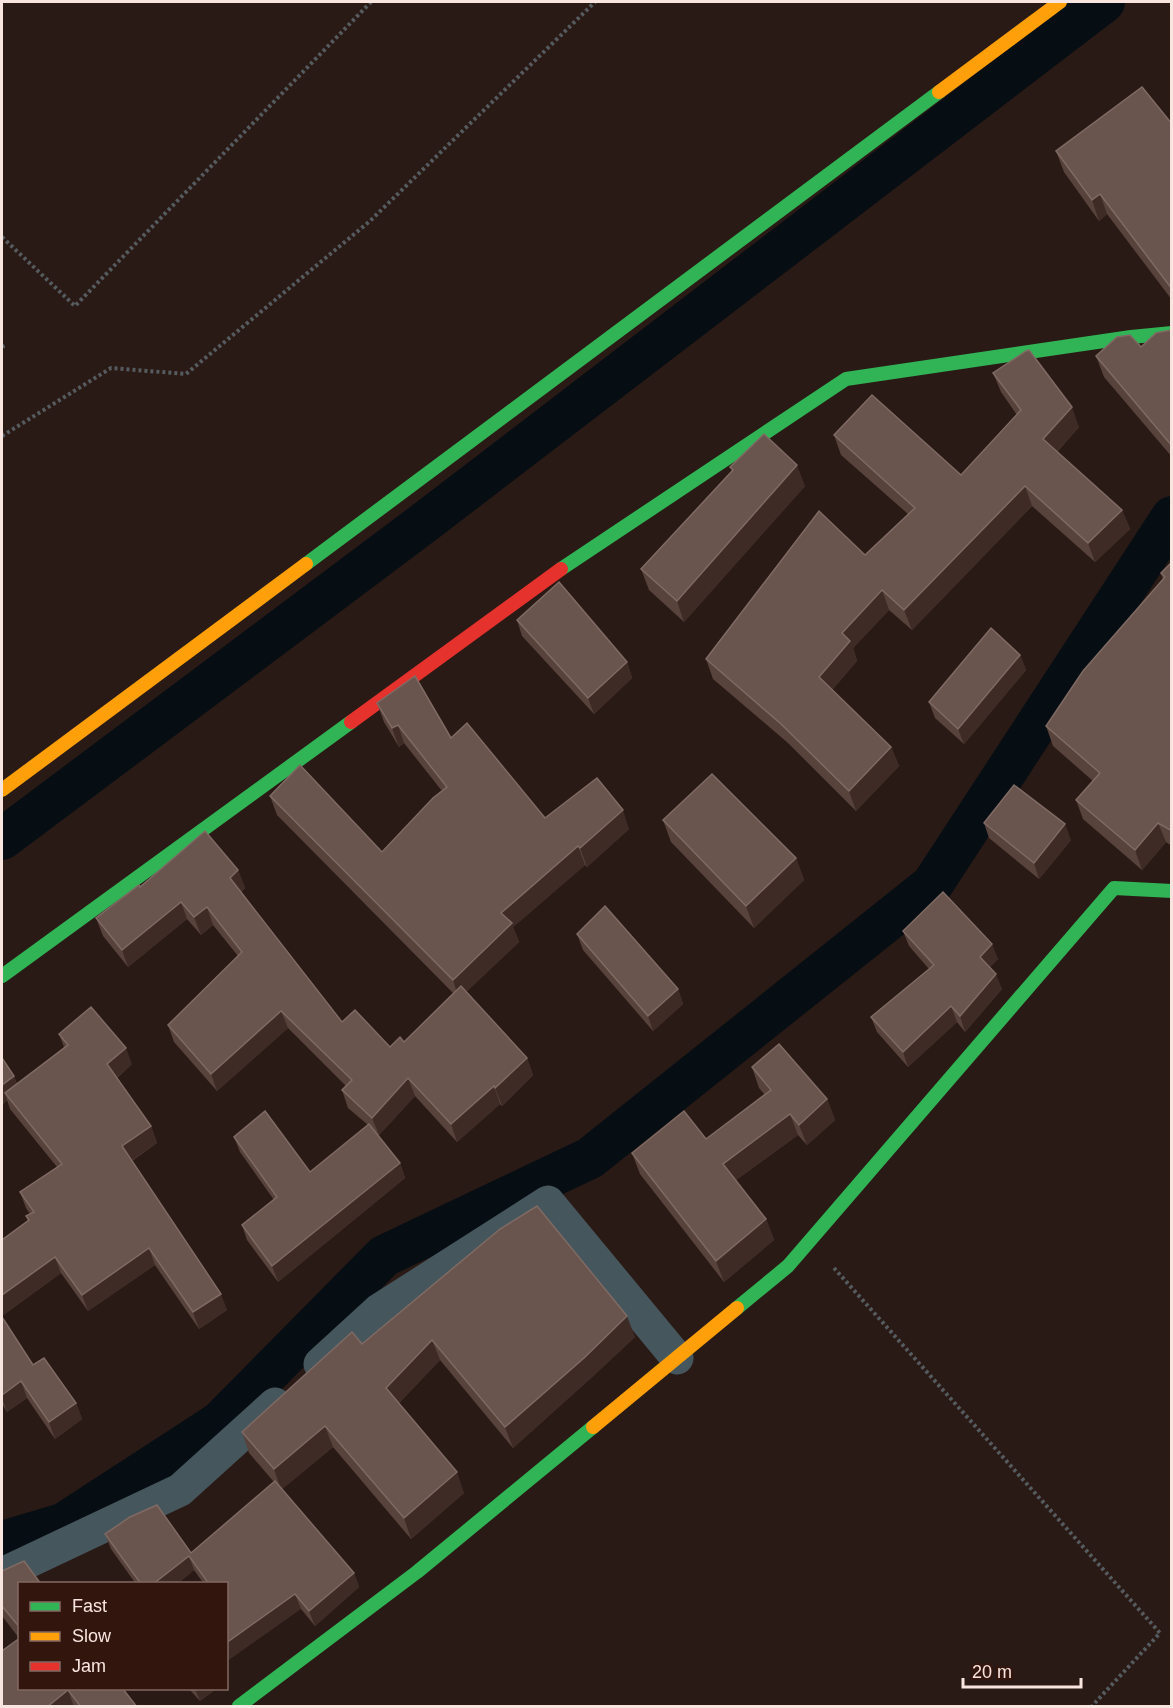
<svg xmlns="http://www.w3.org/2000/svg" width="1173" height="1708" viewBox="0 0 1173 1708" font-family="Helvetica,sans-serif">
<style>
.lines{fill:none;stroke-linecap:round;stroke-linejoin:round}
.canal{stroke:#070e13;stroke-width:42}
.path{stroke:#555b5e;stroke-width:4;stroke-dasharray:3 3;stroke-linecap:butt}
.street{stroke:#46565d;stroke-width:33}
.fast{stroke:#30b455;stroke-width:14}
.slow{stroke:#ff9f0a;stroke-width:14}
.jam{stroke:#e5322d;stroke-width:14}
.wall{fill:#57423c}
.shaded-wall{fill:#3e2b26}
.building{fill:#69544e;stroke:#7f6a64;stroke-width:1.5}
</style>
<rect width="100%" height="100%" fill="#2a1a16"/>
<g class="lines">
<!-- canal -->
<g class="canal">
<path d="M2,839L421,525L1104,2"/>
<path d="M2,1542L63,1524L220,1422L384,1256L590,1158L932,885L1172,517"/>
</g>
<!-- path -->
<g class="path">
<path d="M2,237L75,306L371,2"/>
<path d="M2,345L3,347L2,349"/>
<path d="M2,436L111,368L186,374L370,221L595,2"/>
<path d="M834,1268L1160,1633L1092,1706"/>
</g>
<!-- street -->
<g class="street">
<path d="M320,1364L379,1310L548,1202L677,1358"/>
<path d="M2,1574L180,1490L275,1404"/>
</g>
<!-- fast -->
<g class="fast">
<path d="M306,564L939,92"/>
<path d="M561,569L846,379L1131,337L1172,333"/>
<path d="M2,976L351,722"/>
<path d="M737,1308L788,1266L1114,888L1172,891"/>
<path d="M239,1706L417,1572L593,1427"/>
</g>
<!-- slow -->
<g class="slow">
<path d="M939,92L1060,2"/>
<path d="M2,790L306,564"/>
<path d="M593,1427L737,1308"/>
</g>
<!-- jam -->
<path class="jam" d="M351,722L561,569"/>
</g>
<!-- wall -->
<g class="wall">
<path d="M1172,124V300L1107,214L1099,221L1064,172L1056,151Z"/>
<path d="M1172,330V457L1104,377L1096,356L1141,347Z"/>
<path d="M993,373L1079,427L1057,452L1122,510L1130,529L1095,562L1032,506L912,630L889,610L853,648L857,661L832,690L891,747L899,766L856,811L788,743L713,679L706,659L865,555L908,514L841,455L834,435L961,475L1017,415L1001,392Z"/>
<path d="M730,467L805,486L684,622L649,590L641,569L732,471Z"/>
<path d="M1172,562V846L1166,842L1142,870L1083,819L1076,800L1093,781L1053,746L1046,726L1163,580L1161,573Z"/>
<path d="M517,620L627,662L632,678L594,714L522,636Z"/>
<path d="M1020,655L1026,670L964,744L935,718L929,702Z"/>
<path d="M377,703L451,738L545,818L629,829L587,867L585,865L513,927L519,942L466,992L527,1058L533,1075L502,1106L500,1104L457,1142L415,1096L379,1135L376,1133L400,1163L405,1178L278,1282L247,1240L242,1225L274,1200L240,1152L234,1137L310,1172L368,1125L348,1108L342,1090L346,1086L288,1028L217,1091L174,1042L168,1025L238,956L213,925L201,935L187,919L128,967L103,936L96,918L140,887L238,870L245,888L241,892L342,1022L390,1047L404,1042L453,993L277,815L270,796L382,852L442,791L404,743L399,747L384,722Z"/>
<path d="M663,820L796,858L804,880L754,928L671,842Z"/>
<path d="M984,823L1071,840L1039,879L989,838Z"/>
<path d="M903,931L998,959L990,967L1002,989L965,1032L957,1022L908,1067L877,1032L871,1017L929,969L909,946Z"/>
<path d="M577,934L678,989L683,1004L653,1031L583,950Z"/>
<path d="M59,1034L132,1064L117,1078L151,1126L157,1143L132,1161L227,1310L199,1329L155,1265L88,1311L61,1273L2,1316V1240L28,1221L26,1216L30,1214L26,1208L20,1192L57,1167L10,1109L7,1100L2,1105V1058L14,1076L17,1084L64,1047Z"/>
<path d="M752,1067L827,1099L835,1120L807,1145L798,1135L736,1180L766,1219L774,1240L724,1282L640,1174L632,1153L706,1139L765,1095L759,1088Z"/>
<path d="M500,1229L635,1337L591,1378L513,1448L440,1360L399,1403L464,1493L411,1539L333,1447L282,1489L354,1573L359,1587L315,1626L301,1609L226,1584H204L194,1570L177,1584H136L111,1549L105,1534L191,1553L274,1482L249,1453L242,1432L362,1344Z"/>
<path d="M2,1317L33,1365L76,1403L82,1419L55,1439L27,1398L7,1412L2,1404Z"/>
<path d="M2,1571L20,1584V1689H123L137,1707H2L19,1638L2,1616Z"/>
<path d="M189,1689H216L200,1701Z"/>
</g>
<!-- shaded-wall -->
<g class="shaded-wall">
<path d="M1100,194L1107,214L1099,221L1092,200Z"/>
<path d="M1072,407L1079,427L1050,459L1043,439Z"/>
<path d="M797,465L805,486L684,622L677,601Z"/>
<path d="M1025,486L1032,506L912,630L904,610Z"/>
<path d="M1122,510L1130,529L1095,562L1088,543Z"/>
<path d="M882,590L889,610L853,648L857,661L826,697L819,677L842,633Z"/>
<path d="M1020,655L1026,670L964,744L958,729Z"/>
<path d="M627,662L632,678L594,714L588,698Z"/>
<path d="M398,725L404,743L399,747L392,728Z"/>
<path d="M891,747L899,766L856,811L849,791Z"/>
<path d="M623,810L629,829L587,867L580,848Z"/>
<path d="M1158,823L1166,842L1142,870L1135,850Z"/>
<path d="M1065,824L1071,840L1039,879L1034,863Z"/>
<path d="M578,846L585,865L513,927L519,942L459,999L453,980L501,913Z"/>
<path d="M796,858L804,880L754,928L746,906Z"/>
<path d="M238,870L245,888L236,895L230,878Z"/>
<path d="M181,902L187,919L128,967L122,950Z"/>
<path d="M207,907L213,925L201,935L194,917Z"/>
<path d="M992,944L998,959L986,972L980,957Z"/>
<path d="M996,974L1002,989L965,1032L960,1016Z"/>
<path d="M678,989L683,1004L653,1031L648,1016Z"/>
<path d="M951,1006L957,1022L908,1067L903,1052Z"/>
<path d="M281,1011L288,1028L217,1091L211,1074Z"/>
<path d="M126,1048L132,1064L113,1081L107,1064Z"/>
<path d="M527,1058L533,1075L502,1106L495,1088Z"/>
<path d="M14,1076L19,1091L5,1093L7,1100L2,1105V1085Z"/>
<path d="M408,1078L415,1096L379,1135L372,1118Z"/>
<path d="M494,1086L500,1104L457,1142L451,1124Z"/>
<path d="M827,1099L835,1120L807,1145L799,1125Z"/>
<path d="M790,1114L798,1135L731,1184L723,1164Z"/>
<path d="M151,1126L157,1143L128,1163L122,1146Z"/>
<path d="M400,1163L405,1178L278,1282L272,1266Z"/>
<path d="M766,1219L774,1240L724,1282L716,1261Z"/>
<path d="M149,1248L155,1265L88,1311L82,1295Z"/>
<path d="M55,1257L61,1273L2,1316V1295Z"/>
<path d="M221,1294L227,1310L199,1329L193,1312Z"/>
<path d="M627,1316L635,1337L591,1378L513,1448L505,1427Z"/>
<path d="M432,1340L440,1360L394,1408L386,1388Z"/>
<path d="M21,1381L27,1398L7,1412L2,1398V1395Z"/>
<path d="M76,1403L82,1419L55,1439L49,1422Z"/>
<path d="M325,1426L333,1447L281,1490L274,1469Z"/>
<path d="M457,1472L464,1493L411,1539L404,1518Z"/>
<path d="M189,1556L194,1570L177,1584H153Z"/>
<path d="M354,1573L359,1587L315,1626L309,1611Z"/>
<path d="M295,1594L301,1609L226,1662V1643Z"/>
<path d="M195,1689H216L200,1701Z"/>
<path d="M68,1690L74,1707H47Z"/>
</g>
<!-- building -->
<g class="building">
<path d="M1142,87L1172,124V289L1100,194L1092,200L1056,151Z"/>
<path d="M1172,330V446L1096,356L1117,337L1130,335L1141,347L1156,333L1166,331Z"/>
<path d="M1029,350L1072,407L1043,439L1122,510L1088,543L1025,486L904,610L882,590L842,633L850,641L819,677L891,747L849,791L781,724L706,659L819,511L865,555L915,508L834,435L872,395L961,475L1021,410L993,373L1026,351Z"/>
<path d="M764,434L797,465L677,601L641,569L733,470L730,467Z"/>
<path d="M1172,562V831L1158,823L1135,850L1076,800L1100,773L1046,726L1083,671L1165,577L1161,573Z"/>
<path d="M559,582L627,662L588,698L517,620Z"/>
<path d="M991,628L1020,655L958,729L929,702Z"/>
<path d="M415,676L451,738L467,723L545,818L597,778L623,810L580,848L578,846L501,913L512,923L453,980L270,796L300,765L382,852L433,798L447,787L398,725L392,728L377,703Z"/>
<path d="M712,774L796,858L746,906L663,820Z"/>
<path d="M1014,785L1065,824L1034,863L984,823Z"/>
<path d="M205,831L238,870L230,878L342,1022L355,1010L390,1047L400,1037L404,1042L461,986L527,1058L495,1088L494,1086L451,1124L408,1078L372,1118L342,1090L352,1080L281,1011L211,1074L168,1025L242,952L207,907L194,917L181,902L122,950L96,918L139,885L140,887Z"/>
<path d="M943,892L992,944L980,957L996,974L960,1016L951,1006L903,1052L871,1017L934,965L903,931Z"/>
<path d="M605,906L678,989L648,1016L577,934Z"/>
<path d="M91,1007L126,1048L107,1064L151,1126L122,1146L221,1294L193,1312L149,1248L82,1295L55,1257L2,1295V1240L29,1220L26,1216L34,1212L20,1192L62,1164L5,1093L68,1045L59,1034Z"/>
<path d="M779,1044L827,1099L799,1125L790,1114L723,1164L766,1219L716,1261L632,1153L684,1111L706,1139L771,1090L752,1067Z"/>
<path d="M2,1058L14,1076L2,1085Z"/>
<path d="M265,1111L310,1172L369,1124L400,1163L272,1266L242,1225L277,1197L234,1137Z"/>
<path d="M537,1206L627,1316L584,1358L505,1427L432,1340L386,1388L457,1472L404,1518L325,1426L274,1469L242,1432L352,1332L362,1344L500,1229Z"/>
<path d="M2,1317L33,1365L44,1358L76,1403L49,1422L21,1381L2,1395Z"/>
<path d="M275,1481L354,1573L309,1611L295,1594L226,1643V1584H209L189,1556L153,1584H141L105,1534L130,1517L157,1505L191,1553Z"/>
<path d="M24,1561L41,1584H20V1628L2,1606V1571Z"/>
<path d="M20,1638V1689H123L137,1707H81L68,1690L47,1707H2V1651Z"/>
</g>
<!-- border -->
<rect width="1173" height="1708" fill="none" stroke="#f9e5df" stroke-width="6"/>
<!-- legend -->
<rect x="18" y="1582" width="210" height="108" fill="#32160e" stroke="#826962" stroke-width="1.5"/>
<rect x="30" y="1602" width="30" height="9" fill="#30b455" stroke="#826962" stroke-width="1.5"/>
<text x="72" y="1612" font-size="18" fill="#f9e5df">Fast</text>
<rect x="30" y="1632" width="30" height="9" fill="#ff9f0a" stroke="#826962" stroke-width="1.5"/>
<text x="72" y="1642" font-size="18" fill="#f9e5df">Slow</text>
<rect x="30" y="1662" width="30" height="9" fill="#e5322d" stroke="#826962" stroke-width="1.5"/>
<text x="72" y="1672" font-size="18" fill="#f9e5df">Jam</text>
<!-- scale -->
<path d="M963 1678v9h118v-9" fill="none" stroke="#f9e5df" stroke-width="3"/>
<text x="972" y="1678" font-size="18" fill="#f9e5df" stroke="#32160e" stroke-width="4.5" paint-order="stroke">20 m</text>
</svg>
